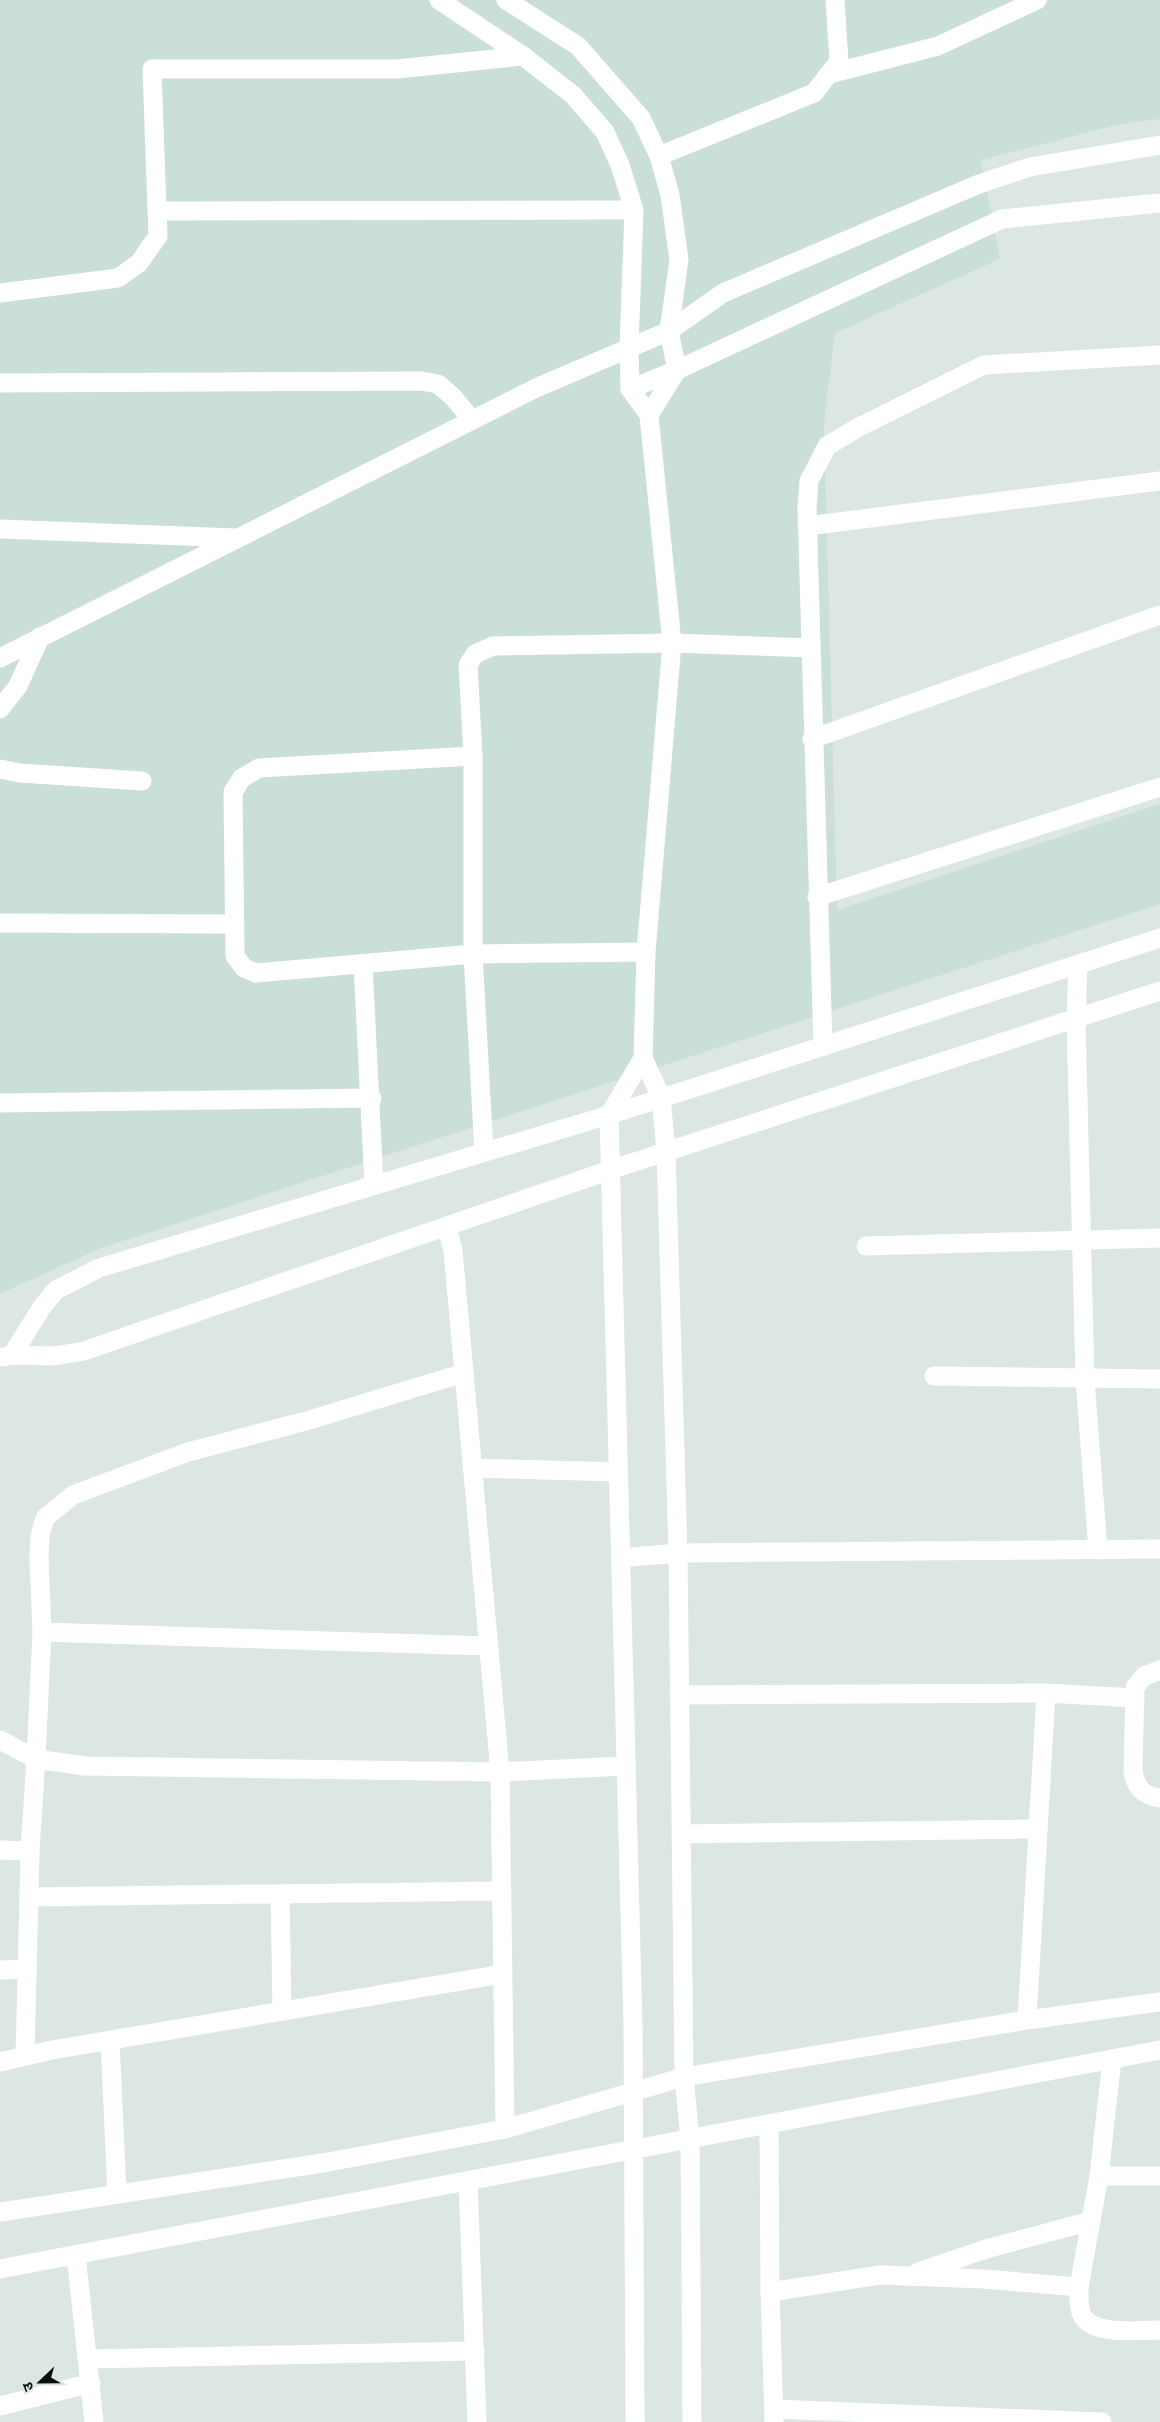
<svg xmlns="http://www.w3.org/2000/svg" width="1160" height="2422" viewBox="0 0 1160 2422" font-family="Rubik,'Noto Sans Devanagari',sans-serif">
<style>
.built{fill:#cbdfd9}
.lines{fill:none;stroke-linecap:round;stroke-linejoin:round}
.minor{stroke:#fff;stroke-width:19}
</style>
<rect width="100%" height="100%" fill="#dce7e4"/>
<!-- built -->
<path class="built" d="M0,0H1160V119L1120,124L981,160L1000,259L835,333L824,424L837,910L1160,804V904L101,1248L0,1294Z"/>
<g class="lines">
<!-- minor -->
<g class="minor">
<path d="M439,0L523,56L573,95L605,132L620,165L634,210L629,348L630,389L649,415L672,643L646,952L643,1058L661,1097L666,1151L678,1553L684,2077L690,2139L692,2422"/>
<path d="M506,0L578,46L641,118L659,156L670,195L679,260L669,331L677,370L649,415"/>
<path d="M829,74L938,46L1037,0"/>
<path d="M659,156L814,93L839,61L835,0"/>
<path d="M157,211L634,210"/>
<path d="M0,293L118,278L139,263L158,236L152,69H397L523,56"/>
<path d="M0,383L421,381L438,384L453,397L472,420"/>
<path d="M630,389L677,370L1002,219L1160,203"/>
<path d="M807,526L1160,481"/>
<path d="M0,529L236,538"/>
<path d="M0,658L536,388L669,331L723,293L979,184L1030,167L1160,145"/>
<path d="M0,709L18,686L40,637"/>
<path d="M812,739L1160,615"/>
<path d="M473,756L468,665L475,654L493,646L672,643L810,648"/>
<path d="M0,769L20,773L142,781"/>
<path d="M817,897L1160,787"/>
<path d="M0,923L235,924"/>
<path d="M363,964L374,1185"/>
<path d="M1078,965L1076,1020L1085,1379L1098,1550"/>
<path d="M823,1046L807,508L809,481L827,446L859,427L984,365L1160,355"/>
<path d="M0,1103L372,1098"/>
<path d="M484,1152L473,954V756L259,768L242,778L233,792L235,956L244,968L256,973L473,954L646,952"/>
<path d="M447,1227L453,1251L500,1772L505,2129"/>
<path d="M866,1246L1160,1238"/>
<path d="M12,1355L42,1307L56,1290L99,1268L609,1115L1160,938"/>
<path d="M3,1357L12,1355L54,1356L84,1351L610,1170L1160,991"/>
<path d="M934,1376L1160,1379"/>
<path d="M472,1468L618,1472"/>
<path d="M621,1558L678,1553L1160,1549"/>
<path d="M42,1632L488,1646"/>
<path d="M1160,1670L1144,1676L1135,1687L1133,1771C1136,1788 1142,1795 1160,1798"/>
<path d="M679,1695L1046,1693"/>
<path d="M0,1740L36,1759L42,1632L39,1559L40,1536L45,1518L73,1495L188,1452L306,1421L464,1373"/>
<path d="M681,1834L1038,1829"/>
<path d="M0,1850L30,1851"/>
<path d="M280,1894L282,2011"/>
<path d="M29,1897L502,1891"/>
<path d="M0,1970L27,1969"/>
<path d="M1027,2020L1046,1693L1135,1698"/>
<path d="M110,2040L117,2194"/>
<path d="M25,2056L30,1851L36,1759L85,1766L500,1772L626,1766"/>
<path d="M1112,2059L1099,2176L1079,2287C1079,2296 1078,2307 1082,2315C1092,2336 1140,2330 1160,2330"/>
<path d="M0,2062L52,2050L503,1974"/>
<path d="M769,2124L770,2292L774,2421"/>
<path d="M1099,2176H1160"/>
<path d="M468,2181L477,2422"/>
<path d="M0,2212L323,2163L505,2129L684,2077L1027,2020L1160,2002"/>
<path d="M76,2255L94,2422"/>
<path d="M0,2269L1160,2050"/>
<path d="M918,2272L986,2249L1091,2221"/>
<path d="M770,2292L880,2275L984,2279L1079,2287"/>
<path d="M89,2359L475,2351"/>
<path d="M0,2406L91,2383"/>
<path d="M774,2409L1102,2422"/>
<path d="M635,2422L633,2027L609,1115L643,1058"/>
</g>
</g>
<!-- north arrow -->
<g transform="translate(40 2382) rotate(248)" stroke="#dce7e4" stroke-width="4" paint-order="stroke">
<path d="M0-4L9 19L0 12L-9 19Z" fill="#0a0d0c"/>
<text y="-8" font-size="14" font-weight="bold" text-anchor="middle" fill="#0a0d0c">उ</text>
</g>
</svg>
